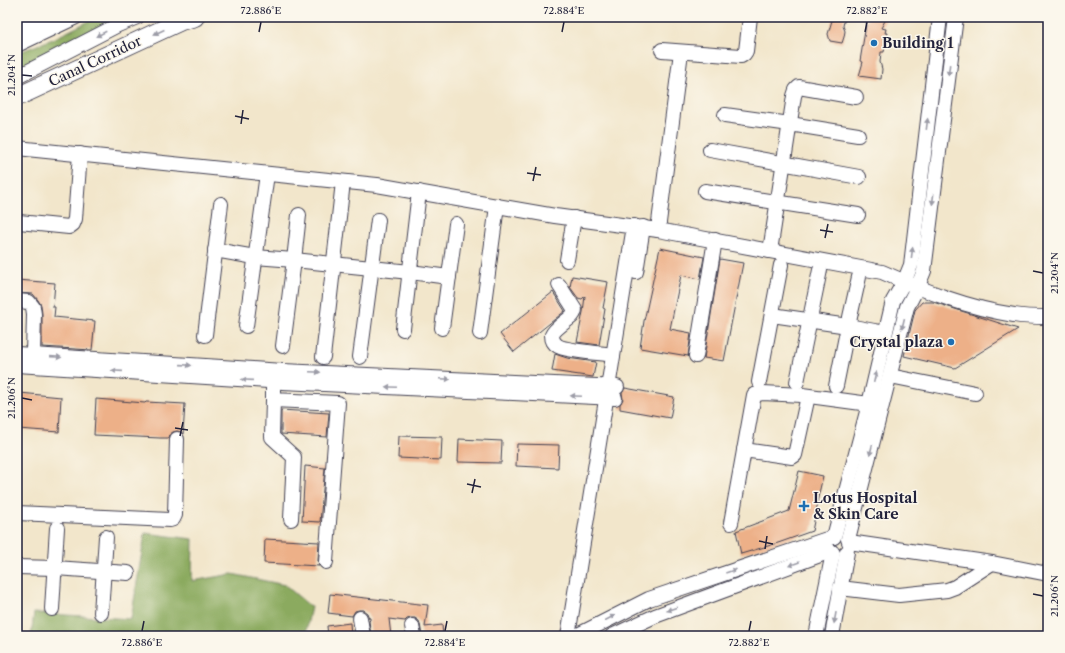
<svg xmlns="http://www.w3.org/2000/svg" width="1065" height="653" viewBox="0 0 1065 653" font-family="'Libre Caslon Text',serif">
<style>
.forest{fill:#8baa5e;stroke:#56664c}
.building{fill:#edb088}
.lines{fill:none;stroke-linecap:round;stroke-linejoin:round}
.minor-casing{stroke:#413f51;stroke-width:16}
.major-casing{stroke:#413f51;stroke-width:20}
.minor{stroke:#fff;stroke-width:14}
.major{stroke:#fff;stroke-width:18}
.oneway{fill:#9c9ca7}
.ticks{fill:none;stroke:#22223b;stroke-width:1.5}
.poi-dot{fill:#1f6fb2;stroke:#fbf7ec;stroke-width:1.5}
.labels{text-anchor:middle;dominant-baseline:central;stroke-width:3;stroke-linejoin:round;paint-order:stroke}
.poi-label{font-size:14px;font-weight:bold;fill:#22223b;stroke:#fbf7ec;text-anchor:start}
.street-label{font-size:14px;fill:#22223b;stroke:#fbf7ec}
.neatline{fill:none;stroke:#22223b;stroke-width:1.5}
.ticks-label{font-size:10px;text-anchor:middle;fill:#22223b}
</style>
<rect width="100%" height="100%" fill="#fbf7ec"/>
<filter id="ink" filterUnits="userSpaceOnUse"><feTurbulence type="fractalNoise" baseFrequency=".025" numOctaves="2"/><feDisplacementMap in="SourceGraphic" scale="8" xChannelSelector="R" yChannelSelector="G"/><feConvolveMatrix kernelMatrix="1 2 1 2 8 2 1 2 1" color-interpolation-filters="sRGB"/></filter>
<filter id="wash" filterUnits="userSpaceOnUse"><feTurbulence type="fractalNoise" baseFrequency=".012" numOctaves="4" result="noise"/><feDisplacementMap in="SourceGraphic" scale="16" xChannelSelector="R" yChannelSelector="G"/><feGaussianBlur stdDeviation="0.9" result="paint"/><feColorMatrix in="noise" values="0 0 0 0 0 0 0 0 0 0 0 0 0 0 0 0 0 1.4 0 .05"/><feComposite in="paint" operator="in"/></filter>
<g filter="url(#wash)">
<rect width="100%" height="100%" fill="#f2e6cb"/>
<!-- forest -->
<g class="forest">
<path d="M97,17H120L17,68V53L53,39Z"/>
<path d="M145,533L193,539L192,581L232,574L285,585L311,607L305,636H31L34,613L131,619Z"/>
</g>
<g id="blocks">
<!-- building -->
<g class="building">
<path d="M833,17H845L843,26L845,31L844,37L842,43L830,41L828,34Z"/>
<path d="M869,17H887L881,28L886,29L885,33H887L884,52H881L880,62L882,69L881,79L859,76L863,62L860,61L867,19L869,20Z"/>
<path d="M660,248L704,257L700,279L681,275L670,329L691,333L688,356L640,348L644,321Z"/>
<path d="M720,259L743,263L724,361L704,358Z"/>
<path d="M572,276L608,282L603,308L605,309L599,345L577,342L583,312L585,296L582,299L578,298L570,287Z"/>
<path d="M17,280L55,283L53,307H55L54,317L95,321L92,350L42,347V314L41,305L38,300L33,294L17,293Z"/>
<path d="M553,292L565,311L514,352L500,334Z"/>
<path d="M922,302H933L1018,329L955,368L904,356L915,310Z"/>
<path d="M555,354L567,358L596,362L593,377L552,371Z"/>
<path d="M625,388L674,397L670,418L620,409V404L623,399L622,393Z"/>
<path d="M20,393L61,397L59,432L18,429Z"/>
<path d="M96,399L145,403L146,402L185,404L183,434L181,432L177,431L173,432L170,434L169,438H160L94,435Z"/>
<path d="M281,410L329,413L327,437L281,434Z"/>
<path d="M399,436L442,437L441,460L398,458Z"/>
<path d="M459,439L502,441L501,463L458,462Z"/>
<path d="M517,444L559,445L558,468L516,466Z"/>
<path d="M305,466L325,468L320,522L302,521Z"/>
<path d="M799,471L823,476L817,502H818L812,531L778,543L741,554L736,531L789,511Z"/>
<path d="M265,539L319,542L318,561L319,566L264,563Z"/>
<path d="M330,594L428,605L425,627L442,625L443,636H422L420,624L419,621L415,618H411L407,619L405,621L389,619L391,636H371L369,621L370,620V618H369L367,613L363,610H359L355,611L352,616L328,613Z"/>
<path d="M350,623L351,636H328L327,626Z"/>
</g>
</g>
</g>
<g filter="url(#ink)">
<use href="#blocks" fill-opacity="0" stroke="#413f51" stroke-width="1"/>
<g class="lines">
<defs>
<g id="minor">
<path d="M17,45L76,17"/>
<path d="M662,50L741,56L744,54L746,51L750,17"/>
<path d="M17,77L118,25L137,17"/>
<path d="M725,115L790,124L858,135"/>
<path d="M17,148L377,185L555,216L658,230L882,272C925,291 968,308 1014,315C1025,317 1037,317 1048,317"/>
<path d="M710,150L859,177"/>
<path d="M705,191L858,215"/>
<path d="M19,222L69,227L73,224L75,219L80,154"/>
<path d="M658,230L681,52"/>
<path d="M215,250L255,257L294,260L410,272L449,277"/>
<path d="M770,251L794,96L796,90L799,87L856,97"/>
<path d="M567,260L574,218"/>
<path d="M636,272L643,227"/>
<path d="M559,285L575,310L574,313L572,316C567,321 554,329 552,335C552,340 554,344 558,346C566,351 601,353 613,355"/>
<path d="M17,301L29,302L33,307L34,314L33,355"/>
<path d="M772,315L848,326L885,333"/>
<path d="M246,326L267,174"/>
<path d="M442,328L456,224"/>
<path d="M403,329L419,192"/>
<path d="M480,333L497,206"/>
<path d="M205,335L221,204"/>
<path d="M283,346L294,260L299,215"/>
<path d="M17,354L283,371L617,387"/>
<path d="M696,356L715,240"/>
<path d="M323,357L343,182"/>
<path d="M360,357L378,220"/>
<path d="M17,365L283,382L615,398"/>
<path d="M890,376L975,393"/>
<path d="M273,381V400L338,403L326,562"/>
<path d="M759,382L781,265"/>
<path d="M797,382L820,270"/>
<path d="M836,386L848,326L859,277"/>
<path d="M273,400L272,437L294,457L291,519"/>
<path d="M744,450L792,457L795,455L808,396"/>
<path d="M17,513L170,520L173,519L175,515L177,439"/>
<path d="M731,523L754,395L763,393L802,395L869,404"/>
<path d="M834,537L869,404L893,301L904,282L911,265L940,17"/>
<path d="M848,539L907,307L917,288L924,271L956,17"/>
<path d="M849,542L992,563L1048,574"/>
<path d="M17,567L55,568L128,573"/>
<path d="M840,588L899,595L947,590L955,587L992,563"/>
<path d="M52,609L57,528"/>
<path d="M101,613L106,537"/>
<path d="M360,618L363,636"/>
<path d="M412,626L414,636"/>
<path d="M568,636L634,226"/>
<path d="M576,636L649,599L833,537"/>
<path d="M612,636L655,616L831,551"/>
<path d="M816,636L833,553"/>
<path d="M832,636L847,552"/>
</g>
<g id="major">
<path d="M17,32L48,17"/>
<path d="M17,97L181,21L195,17"/>
</g>
</defs>
<!-- minor casing -->
<use href="#minor" class="minor-casing"/>
<!-- major casing -->
<use href="#major" class="major-casing"/>
<!-- minor -->
<use href="#minor" class="minor"/>
<!-- major -->
<use href="#major" class="major"/>
</g>
<!-- one-way arrows -->
<defs><path id="oneway-solid" d="M-6-.8H1V-3.2L6.5 0L1 3.2V.8H-6Z"/></defs>
<g class="oneway">
<use href="#oneway-solid" transform="translate(159 32) rotate(155)"/>
<use href="#oneway-solid" transform="translate(101 34) rotate(153)"/>
<use href="#oneway-solid" transform="translate(949 70) rotate(97)"/>
<use href="#oneway-solid" transform="translate(927 124) rotate(-83)"/>
<use href="#oneway-solid" transform="translate(933 199) rotate(97)"/>
<use href="#oneway-solid" transform="translate(912 253) rotate(-83)"/>
<use href="#oneway-solid" transform="translate(903 324) rotate(104)"/>
<use href="#oneway-solid" transform="translate(56 357) rotate(4)"/>
<use href="#oneway-solid" transform="translate(186 365) rotate(4)"/>
<use href="#oneway-solid" transform="translate(117 371) rotate(-176)"/>
<use href="#oneway-solid" transform="translate(315 372) rotate(3)"/>
<use href="#oneway-solid" transform="translate(875 377) rotate(-77)"/>
<use href="#oneway-solid" transform="translate(445 379) rotate(3)"/>
<use href="#oneway-solid" transform="translate(247 380) rotate(-176)"/>
<use href="#oneway-solid" transform="translate(391 387) rotate(-177)"/>
<use href="#oneway-solid" transform="translate(576 396) rotate(-177)"/>
<use href="#oneway-solid" transform="translate(871 450) rotate(104)"/>
<use href="#oneway-solid" transform="translate(794 564) rotate(160)"/>
<use href="#oneway-solid" transform="translate(731 571) rotate(-19)"/>
<use href="#oneway-solid" transform="translate(672 609) rotate(160)"/>
<use href="#oneway-solid" transform="translate(610 618) rotate(-27)"/>
<use href="#oneway-solid" transform="translate(835 618) rotate(100)"/>
</g>
</g>
<!-- ticks -->
<path class="ticks" d="M259,32L261,22M562,32L564,22M865,32L867,22M22,75L32,76M235,116L249,119M241,124L243,110M527,173L541,175M533,181L536,167M820,230L833,232M825,238L828,224M1033,271L1043,273M22,398L32,400M175,428L188,430M180,436L183,422M467,484L481,487M472,493L475,479M759,541L773,544M765,549L767,536M1033,594L1043,596M142,631L144,621M445,631L447,621M749,631L751,621"/>
<!-- markers -->
<g class="poi-dot">
<circle cx="874" cy="43" r="4"/>
<circle cx="951" cy="342" r="4"/>
<path d="M802 500h4v4h4v4h-4v4h-4v-4h-4v-4h4z"/>
</g>
<g class="labels">
<!-- poi labels -->
<g class="poi-label">
<text x="882" y="43">Building 1</text>
<text x="943" y="342" text-anchor="end">Crystal plaza</text>
<text x="813" y="498">Lotus Hospital<tspan x="813" dy="16">&amp; Skin Care</tspan></text>
</g>
<!-- street labels -->
<g class="street-label">
<text transform="translate(95 61) rotate(-25)">Canal Corridor</text>
</g>
</g>
<!-- margin -->
<rect width="1065" height="653" fill="none" stroke="#fbf7ec" stroke-width="44"/>
<rect x="22" y="22" width="1021" height="609" class="neatline"/>
<g class="ticks-label">
<text x="261" y="14">72.886°E</text>
<text x="564" y="14">72.884°E</text>
<text x="867" y="14">72.882°E</text>
<text transform="translate(11 75) rotate(-90)" y="4">21.204°N</text>
<text transform="translate(1054 273) rotate(-90)" y="4">21.204°N</text>
<text transform="translate(11 398) rotate(-90)" y="4">21.206°N</text>
<text transform="translate(1054 596) rotate(-90)" y="4">21.206°N</text>
<text x="142" y="646">72.886°E</text>
<text x="445" y="646">72.884°E</text>
<text x="749" y="646">72.882°E</text>
</g>
</svg>
